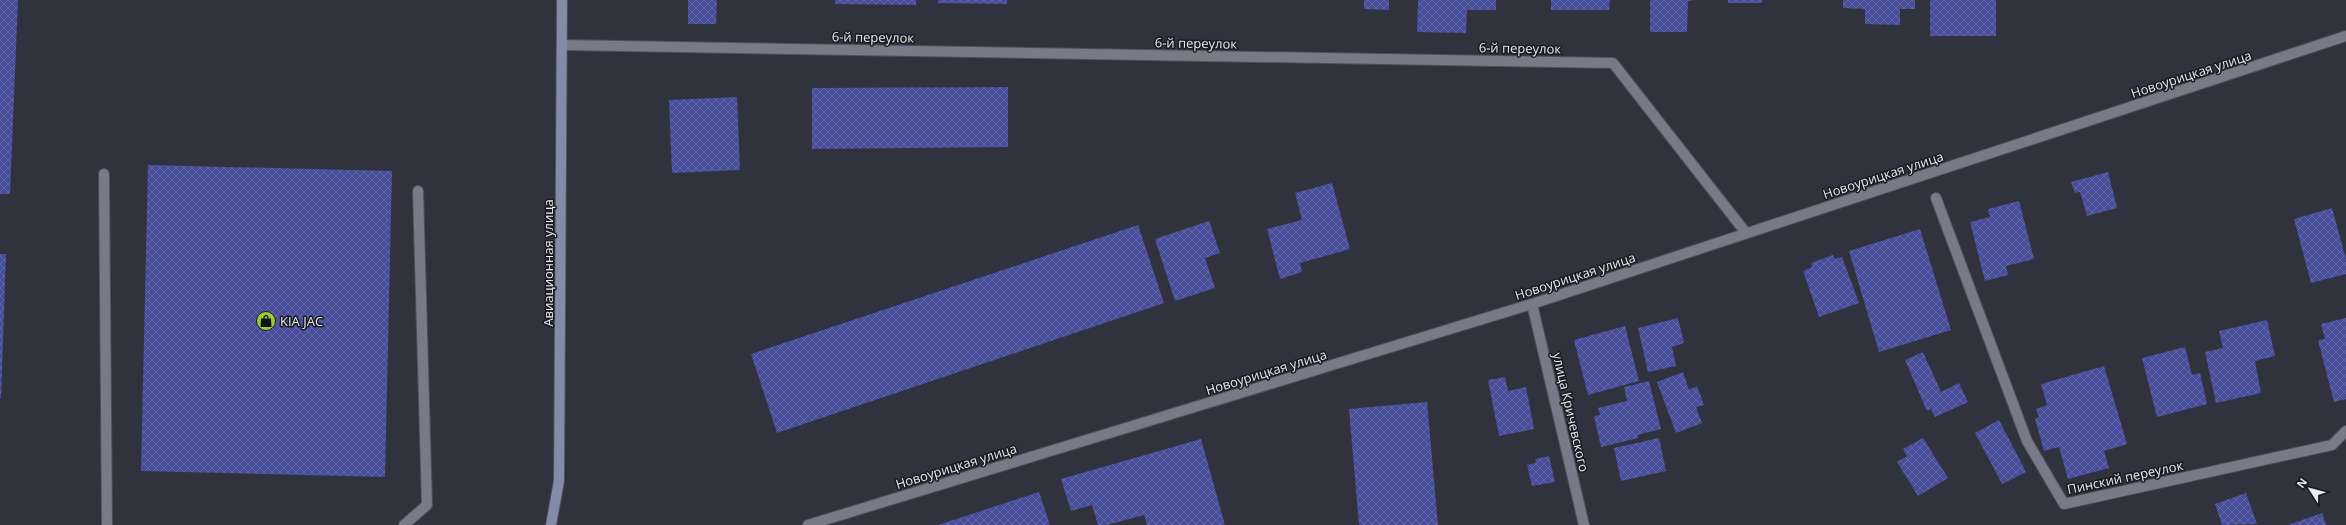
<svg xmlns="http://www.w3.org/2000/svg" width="2346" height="525" viewBox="0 0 2346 525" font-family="'Open Sans',sans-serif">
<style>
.building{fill:url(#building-cross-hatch)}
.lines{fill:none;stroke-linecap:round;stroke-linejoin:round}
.service-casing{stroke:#4e505a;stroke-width:12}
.minor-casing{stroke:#4e505a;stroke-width:12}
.tertiary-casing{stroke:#4e505a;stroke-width:12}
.secondary-casing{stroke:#4e505a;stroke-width:12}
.service{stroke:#787a87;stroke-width:10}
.minor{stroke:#787a87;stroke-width:10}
.tertiary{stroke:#787a87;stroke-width:10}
.secondary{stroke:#858aa8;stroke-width:10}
.labels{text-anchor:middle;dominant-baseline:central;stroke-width:3;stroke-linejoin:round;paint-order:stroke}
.street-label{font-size:13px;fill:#e9ebf2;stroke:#191a1f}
.poi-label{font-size:13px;fill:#e9ebf2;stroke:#191a1f;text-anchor:start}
</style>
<defs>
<pattern id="building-cross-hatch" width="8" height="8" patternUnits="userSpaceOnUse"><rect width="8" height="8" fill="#474d99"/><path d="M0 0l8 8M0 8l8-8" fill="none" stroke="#6267a8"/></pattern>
</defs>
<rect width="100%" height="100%" fill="#30323d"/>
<!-- building -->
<g class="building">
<path d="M0,0H18L10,194H0Z"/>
<path d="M688,0H717L716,24H688Z"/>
<path d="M835,0H916V5L835,4Z"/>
<path d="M938,0H1007V4L938,3Z"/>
<path d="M1364,0H1389V10L1364,9Z"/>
<path d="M1418,0H1496V10H1467L1466,33L1417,32Z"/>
<path d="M1551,0H1610L1609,10H1551Z"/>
<path d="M1650,0H1696L1688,1L1687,32H1650Z"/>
<rect x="1728" y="0" width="34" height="3"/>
<path d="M1843,0H1915V9H1900V25L1865,24V9L1843,8Z"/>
<rect x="1930" y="0" width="66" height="36"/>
<path d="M1008,87V147L812,149V88Z"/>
<path d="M737,97L740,170L672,173L669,100Z"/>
<path d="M148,165L392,171L385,477L141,471Z"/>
<path d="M2108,172L2117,208L2087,216L2080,192L2075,193L2071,182Z"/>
<path d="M1332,183L1350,249L1300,263L1302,272L1280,279L1267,229L1302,220L1295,193Z"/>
<path d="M2019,201L2034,259L2006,266L2008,275L1985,281L1970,222L1990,217L1988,209Z"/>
<path d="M2332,208L2346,259V274L2311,283L2294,219Z"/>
<path d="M1209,221L1220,253L1205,258L1215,288L1175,301L1155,239Z"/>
<path d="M1138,225L1164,303L777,433L751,354Z"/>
<path d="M1920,229L1951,330L1879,352L1849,251Z"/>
<path d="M0,254H6L1,398H0Z"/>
<path d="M1833,255L1835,259L1842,257L1859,303L1819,317L1803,271L1812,267L1811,263Z"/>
<path d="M1678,318L1684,343L1672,347L1676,366L1648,372L1638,328Z"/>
<path d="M2346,318V399L2334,402L2318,340L2325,339L2321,324Z"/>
<path d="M2267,320L2275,356L2255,361L2261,393L2216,403L2205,352L2223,348L2219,331Z"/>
<path d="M1625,326L1639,381L1588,395L1574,340Z"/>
<path d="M2185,347L2192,375L2200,373L2207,404L2157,417L2142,358Z"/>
<path d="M1923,352L1941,392L1959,383L1968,402L1935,417L1931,409L1927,411L1905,360Z"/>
<path d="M2104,366L2127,444L2104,451L2109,468L2068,479L2059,447L2044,451L2035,419L2039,417L2036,409L2047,405L2041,384Z"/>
<path d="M1683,372L1689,390L1697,386L1704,405L1696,407L1702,423L1676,433L1657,382Z"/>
<path d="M1505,377L1508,391L1526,387L1534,429L1499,436L1488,380Z"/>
<path d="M1649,381L1661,429L1637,435L1638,438L1601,447L1594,416L1600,415L1598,408L1627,401L1624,387Z"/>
<path d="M1427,402L1438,525H1359L1349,409Z"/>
<path d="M1999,420L2026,472L2002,484L1975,433Z"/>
<path d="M1659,438L1666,471L1621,481L1614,448Z"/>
<path d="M1923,438L1948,478L1918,496L1897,462L1907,456L1903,449Z"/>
<path d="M1201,439L1225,525H1147L1144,515L1107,525H1098L1092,505L1071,511L1061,479Z"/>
<path d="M1549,456L1555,482L1532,486L1527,465L1536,463L1535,459Z"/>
<path d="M1039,492L1050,525H938Z"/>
<path d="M2246,493L2257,524L2222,525L2215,504Z"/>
<path d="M2322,513L2326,525H2288Z"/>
</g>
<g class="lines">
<defs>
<g id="service">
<path d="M104,174L107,525"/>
<path d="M1936,198L2027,441L2064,504L2332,445L2346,431"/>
<path d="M404,525L427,505L418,191"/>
</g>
<g id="minor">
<path d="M563,45L1613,63L1746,233"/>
<path d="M1532,304L1584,525"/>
</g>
<path id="tertiary" d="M808,525L1532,304L2346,36"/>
<path id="secondary" d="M551,525L559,481L562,0"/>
</defs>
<!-- service casing -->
<use href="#service" class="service-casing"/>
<!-- minor casing -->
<use href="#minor" class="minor-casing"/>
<!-- tertiary casing -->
<use href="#tertiary" class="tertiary-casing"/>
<!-- secondary casing -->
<use href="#secondary" class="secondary-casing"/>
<!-- service -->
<use href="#service" class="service"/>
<!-- minor -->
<use href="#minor" class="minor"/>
<!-- tertiary -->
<use href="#tertiary" class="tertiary"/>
<!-- secondary -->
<use href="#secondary" class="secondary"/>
</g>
<!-- icons -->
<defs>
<symbol id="shop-disc" viewBox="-11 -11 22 22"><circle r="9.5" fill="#99cb36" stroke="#191a1f"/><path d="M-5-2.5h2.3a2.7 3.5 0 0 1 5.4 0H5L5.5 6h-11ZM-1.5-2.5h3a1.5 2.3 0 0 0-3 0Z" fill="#111"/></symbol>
</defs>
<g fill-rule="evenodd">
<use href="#shop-disc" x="255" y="310" width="22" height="22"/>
</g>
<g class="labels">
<!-- street labels -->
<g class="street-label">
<text transform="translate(873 37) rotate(1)">6-й переулок</text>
<text transform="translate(1196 43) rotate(1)">6-й переулок</text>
<text transform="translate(1520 48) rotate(1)">6-й переулок</text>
<text transform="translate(2191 74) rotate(-18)">Новоурицкая улица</text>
<text transform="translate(1883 175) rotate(-18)">Новоурицкая улица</text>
<text transform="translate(548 263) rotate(-90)">Авиационная улица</text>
<text transform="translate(1575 276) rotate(-18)">Новоурицкая улица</text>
<text transform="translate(1266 372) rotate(-17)">Новоурицкая улица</text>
<text transform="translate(1571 412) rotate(77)">улица Кричевского</text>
<text transform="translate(956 466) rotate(-17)">Новоурицкая улица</text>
<text transform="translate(2125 477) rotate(-12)">Пинский переулок</text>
</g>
<!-- poi labels -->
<g class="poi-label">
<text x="280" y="321">KIA JAC</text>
</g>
</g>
<!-- north arrow -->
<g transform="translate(2310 489) rotate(306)" stroke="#191a1f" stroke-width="3" paint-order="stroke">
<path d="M0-3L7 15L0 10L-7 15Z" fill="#e9ebf2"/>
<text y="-6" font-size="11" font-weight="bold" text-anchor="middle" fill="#e9ebf2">N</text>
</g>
</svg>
